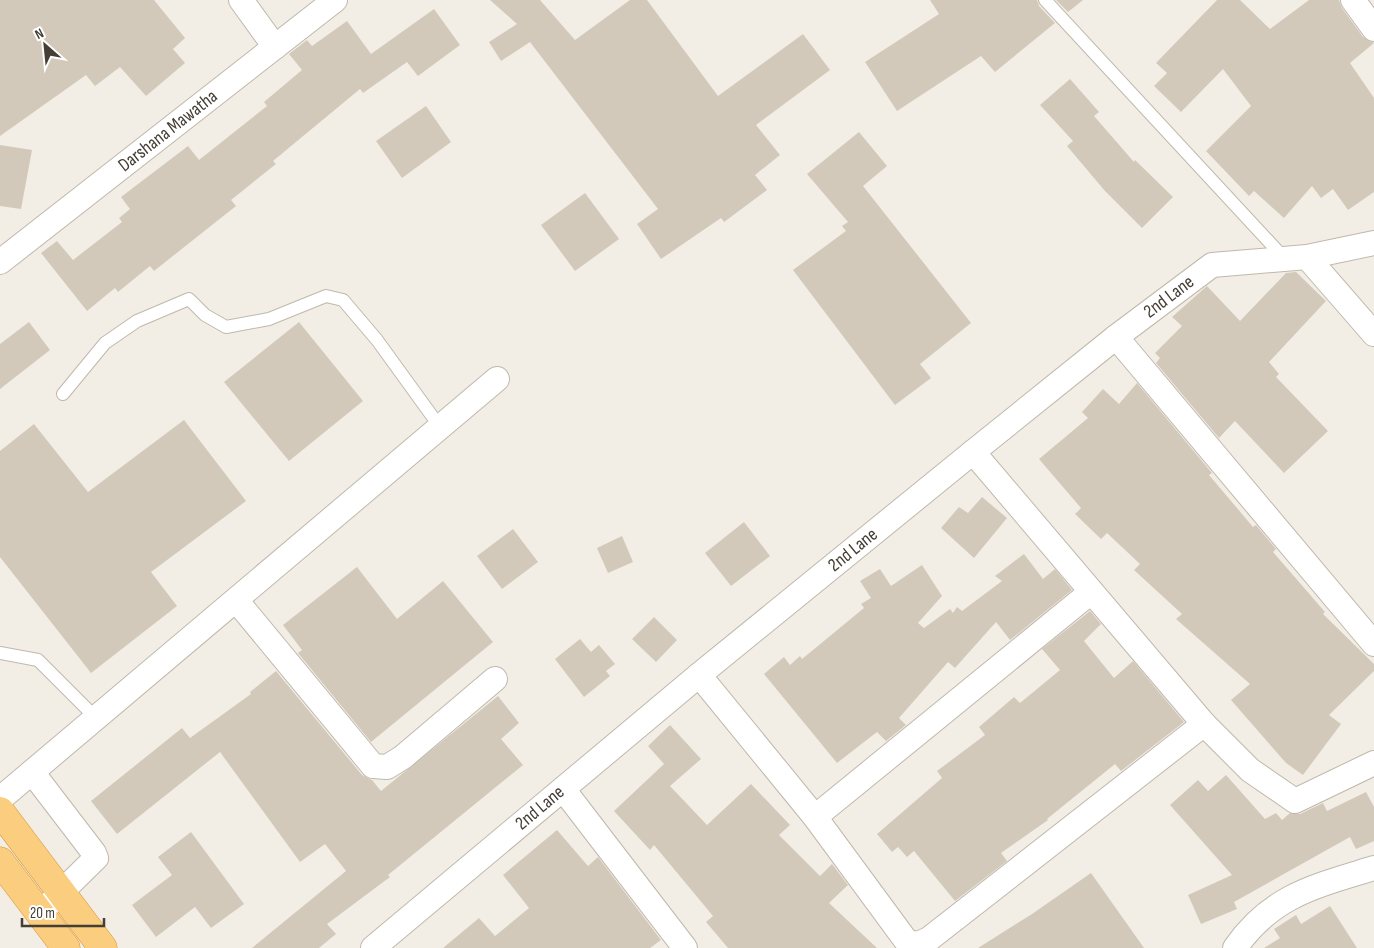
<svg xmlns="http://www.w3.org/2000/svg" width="1374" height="948" viewBox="0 0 1374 948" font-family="'Sofia Sans Condensed',sans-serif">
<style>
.building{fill:#d3c9bb}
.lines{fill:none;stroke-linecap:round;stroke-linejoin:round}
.service-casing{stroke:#c0b8ab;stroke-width:14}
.minor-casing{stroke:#c0b8ab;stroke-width:26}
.trunk-casing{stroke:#d89539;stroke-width:29}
.service{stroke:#fff;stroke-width:12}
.minor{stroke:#fff;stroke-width:24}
.trunk{stroke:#facd7f;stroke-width:28}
.labels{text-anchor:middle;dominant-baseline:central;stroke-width:4.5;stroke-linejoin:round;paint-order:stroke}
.street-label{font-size:19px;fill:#443e35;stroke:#fff}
</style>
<rect width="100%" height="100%" fill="#f2eee5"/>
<!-- building -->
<g class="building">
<path d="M0,0H154L185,38L173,49L185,63L146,96L120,67L95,86L86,75L0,136Z"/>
<path d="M490,0H540L575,40L630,0H647L718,96L803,34L830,70L756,125L780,155L755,175L767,190L724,222L721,218L661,259L637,224L658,209L530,42L501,61L489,42L517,24Z"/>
<path d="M930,0H1037L1039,6L1055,23L995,72L981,56L897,111L865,62L939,14Z"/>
<path d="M1056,0H1083L1068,12Z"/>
<path d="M1217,0H1240L1270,29L1309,0H1339L1342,8L1363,37L1374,43L1350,63L1374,98V192L1348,210L1333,189L1321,198L1312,186L1284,218L1254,191L1249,196L1206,151L1251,106L1223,69L1181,112L1154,86L1167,73L1156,63Z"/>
<path d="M434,9L460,45L418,76L407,62L363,93L360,89L273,161L276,164L231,200L236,206L154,271L150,266L118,292L115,288L87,311L41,253L57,241L73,260L122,222L119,218L130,209L121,197L188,146L199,160L267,106L264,102L302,70L289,54L307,40L312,46L347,21L371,54Z"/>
<path d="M1070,79L1099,112L1094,116L1134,162L1135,160L1173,197L1142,228L1105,191L1067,146L1073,141L1040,105Z"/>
<path d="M426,106L451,142L402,178L376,141Z"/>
<path d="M859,132L887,166L863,186L971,323L920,364L931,378L895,405L793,270L846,231L842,226L848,222L807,174Z"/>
<path d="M0,145L32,150L21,209L0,206Z"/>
<path d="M585,193L619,239L575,271L541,225Z"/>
<path d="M1296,272L1326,301L1269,362L1279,374L1276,377L1328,431L1284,473L1235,421L1219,438L1156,363L1160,358L1155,353L1182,326L1172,317L1207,286L1240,321L1286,273Z"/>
<path d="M29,322L50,350L0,389V344Z"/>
<path d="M299,322L363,401L289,461L224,382Z"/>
<path d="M1137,383L1212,473L1209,475L1253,527L1256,525L1276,549L1273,552L1325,612L1323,614L1374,664V671L1329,715L1341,724L1303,775L1286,763L1231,700L1250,684L1176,619L1182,614L1134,570L1140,564L1107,533L1101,539L1075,514L1081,508L1039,459L1088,418L1082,412L1103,389L1119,404Z"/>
<path d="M184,420L246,501L151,572L177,606L91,673L0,557V451L34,424L88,492Z"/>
<path d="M982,497L1007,518L974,558L941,528L959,507L968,513Z"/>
<path d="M744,522L770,556L731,586L705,553Z"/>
<path d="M513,529L538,562L502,589L477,556Z"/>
<path d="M622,536L633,562L608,573L597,548Z"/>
<path d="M1024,554L1043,579L1055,569L1072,590L1010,640L996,622L955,668L948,662L899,718L906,725L886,741L877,732L837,763L764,674L784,657L790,665L800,656L802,659L864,608L861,604L871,598L860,581L880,569L891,586L922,565L942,596L918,623L924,628L950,609L953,613L957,607L962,611L1002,581L995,576Z"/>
<path d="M357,567L397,619L443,581L493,642L371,742L298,653L302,650L283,625Z"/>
<path d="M1090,611L1101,624L1084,641L1114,678L1133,661L1184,722L1121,771L1115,764L1047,819L1048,820L1001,853L1007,861L955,901L914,851L907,857L898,847L892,852L877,834L942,778L937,771L985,735L979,727L1014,697L1020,703L1060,670L1042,649Z"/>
<path d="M654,617L677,640L656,662L632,639Z"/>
<path d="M580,639L591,652L599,645L615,664L606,671L610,676L584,697L555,659Z"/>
<path d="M276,671L362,775L372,780L381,791L498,696L519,723L501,739L523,765L388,875L390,877L327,924L336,934L319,948H252L346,871L325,844L300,862L220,752L117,834L91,801L182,728L190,738L251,694L250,692Z"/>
<path d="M670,725L701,759L670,786L707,825L751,784L790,825L779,835L820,876L832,864L848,885L829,903L877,948H728L706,922L713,916L654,845L650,850L614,811L664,764L648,746Z"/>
<path d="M1226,775L1265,819L1276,813L1282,820L1290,813L1300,814L1323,803L1327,811L1366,792L1374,807V841L1356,849L1350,837L1234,902L1237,909L1201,924L1188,895L1232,875L1170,805L1198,780L1208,791Z"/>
<path d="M557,830L588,866L598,857L661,940L650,948H443L479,918L495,936L529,908L503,875Z"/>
<path d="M191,832L244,904L211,928L195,907L156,937L132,905L172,875L158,857Z"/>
<path d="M1091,873L1144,948H978L1032,914Z"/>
<path d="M1330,906L1357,948H1264L1280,938L1274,929L1296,915L1301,924Z"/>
</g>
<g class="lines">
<defs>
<g id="service">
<path d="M1045,0L1285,259"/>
<path d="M63,394L105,343L137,321L189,299L205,315L226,327L269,319L326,296L343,300L377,340L440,427"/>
<path d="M0,653L38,660L95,717"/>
</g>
<g id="minor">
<path d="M241,0L275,47"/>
<path d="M1353,0L1374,29"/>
<path d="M1307,257L1374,334"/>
<path d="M0,262L335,0"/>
<path d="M1116,337L1374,644"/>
<path d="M236,600L373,766L387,767L403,757L495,679"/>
<path d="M699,675L815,817L907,942L918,944L929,939L1204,724L973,452"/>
<path d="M1204,724L1250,770L1295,801L1374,763"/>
<path d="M32,772L94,853L96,858L40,913"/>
<path d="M563,789L685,948"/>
<path d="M0,799L497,379"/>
<path d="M815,817L1091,592"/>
<path d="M373,948L699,675L973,452L1116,337L1212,265L1307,257L1374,243"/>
<path d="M1235,948C1272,895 1316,886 1374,868"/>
</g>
<g id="trunk">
<path d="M0,811L103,948"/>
<path d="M0,861L66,948"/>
</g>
</defs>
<!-- service casing -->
<use href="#service" class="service-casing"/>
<!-- minor casing -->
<use href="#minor" class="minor-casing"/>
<!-- trunk casing -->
<use href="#trunk" class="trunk-casing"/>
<!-- service -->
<use href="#service" class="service"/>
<!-- minor -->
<use href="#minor" class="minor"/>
<!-- trunk -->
<use href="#trunk" class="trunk"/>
</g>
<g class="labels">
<!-- street labels -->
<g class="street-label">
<text transform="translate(168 131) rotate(-38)">Darshana Mawatha</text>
<text transform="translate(1169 297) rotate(-37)">2nd Lane</text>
<text transform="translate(853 550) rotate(-39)">2nd Lane</text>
<text transform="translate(540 808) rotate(-40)">2nd Lane</text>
</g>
</g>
<!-- north arrow -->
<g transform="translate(45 45) rotate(333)" stroke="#ffffff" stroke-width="4" paint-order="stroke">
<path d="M0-4L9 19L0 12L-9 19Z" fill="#443e35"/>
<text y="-8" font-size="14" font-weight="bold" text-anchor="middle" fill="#443e35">N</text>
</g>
<!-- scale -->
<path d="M22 918v8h82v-8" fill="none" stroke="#443e35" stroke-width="2.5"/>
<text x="30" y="918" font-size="15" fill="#443e35" stroke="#ffffff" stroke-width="4" paint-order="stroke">20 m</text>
</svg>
